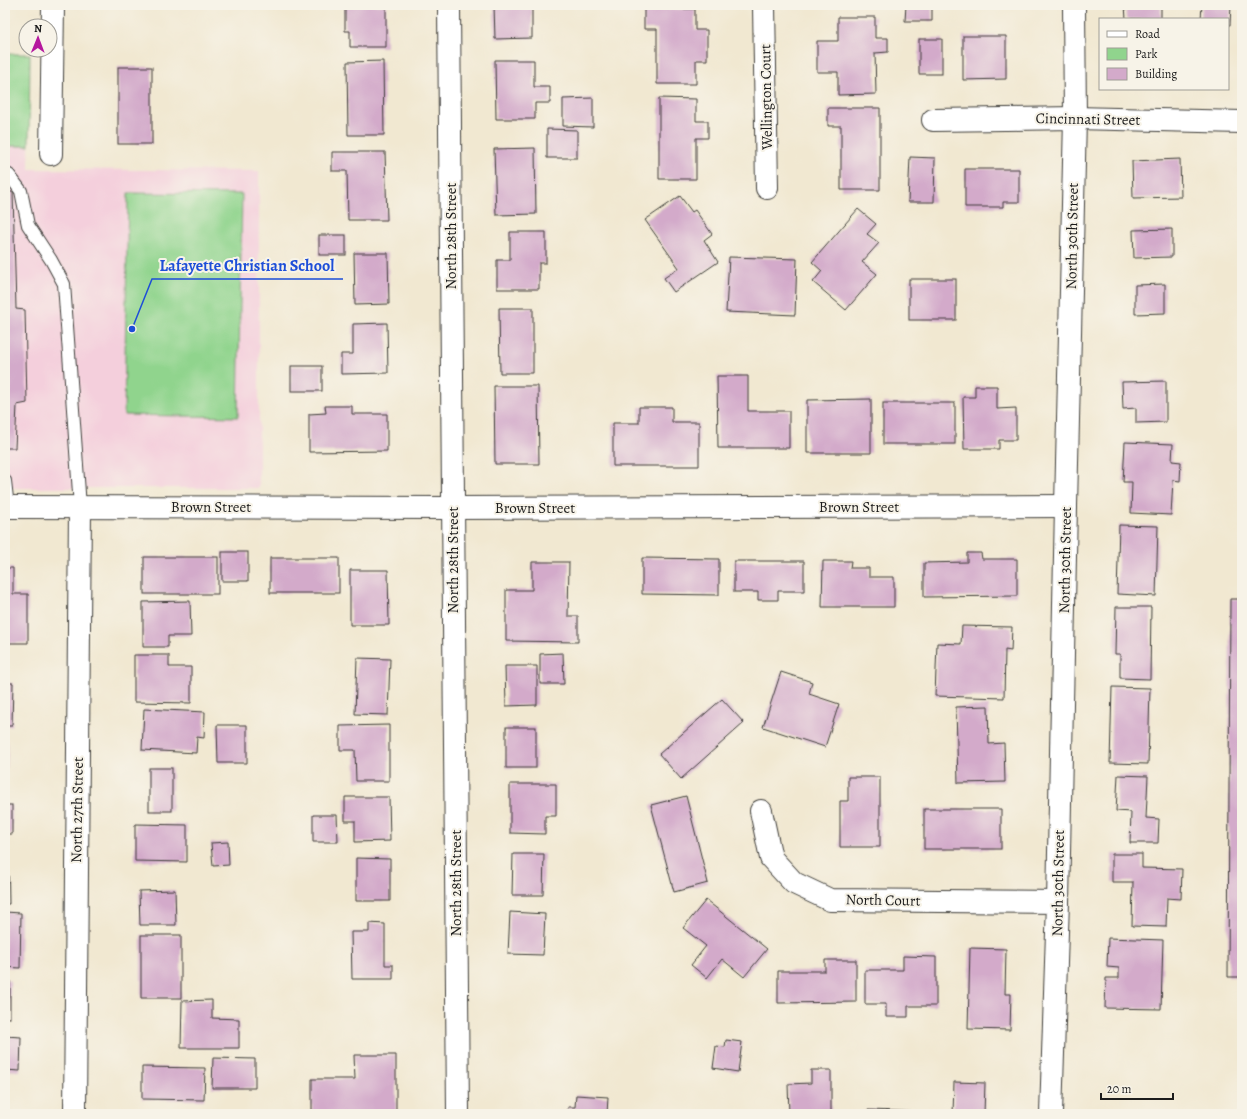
<svg xmlns="http://www.w3.org/2000/svg" width="1247" height="1119" viewBox="0 0 1247 1119" font-family="Alegreya,serif">
<style>
.built{fill:#f4cfdc}
.green{fill:#90d48d;stroke:#567854}
.building{fill:#d3aaca}
.lines{fill:none;stroke-linecap:round;stroke-linejoin:round}
.lane-casing{stroke:#3c3b37;stroke-width:14}
.street-casing{stroke:#3c3b37;stroke-width:24}
.lane{stroke:#fff;stroke-width:12}
.street{stroke:#fff;stroke-width:22}
.labels{text-anchor:middle;dominant-baseline:central;stroke-width:4;stroke-linejoin:round;paint-order:stroke}
.street-label{font-size:15px;fill:#1c1c1c;stroke:#f7f3e8}
.leader{fill:none;stroke:#1d4ed8;stroke-width:1.5}
.callout-dot{fill:#1d4ed8;stroke:#f7f3e8;stroke-width:1.5}
.callout-label{font-size:16px;text-anchor:middle;font-weight:bold;fill:#1d4ed8;stroke:#f7f3e8;stroke-width:4;stroke-linejoin:round;paint-order:stroke}
</style>
<rect width="100%" height="100%" fill="#f7f3e8"/>
<filter id="ink" filterUnits="userSpaceOnUse"><feTurbulence type="fractalNoise" baseFrequency=".025" numOctaves="2"/><feDisplacementMap in="SourceGraphic" scale="8" xChannelSelector="R" yChannelSelector="G"/><feConvolveMatrix kernelMatrix="1 2 1 2 8 2 1 2 1" color-interpolation-filters="sRGB"/></filter>
<filter id="wash" filterUnits="userSpaceOnUse"><feTurbulence type="fractalNoise" baseFrequency=".012" numOctaves="4" result="noise"/><feDisplacementMap in="SourceGraphic" scale="16" xChannelSelector="R" yChannelSelector="G"/><feGaussianBlur stdDeviation="0.9" result="paint"/><feColorMatrix in="noise" values="0 0 0 0 0 0 0 0 0 0 0 0 0 0 0 0 0 1.4 0 .05"/><feComposite in="paint" operator="in"/></filter>
<g filter="url(#wash)">
<rect width="100%" height="100%" fill="#f1e8d1"/>
<!-- built -->
<path class="built" d="M5,54H30L29,169L259,171V488H5Z"/>
<!-- green -->
<g class="green">
<path d="M5,54H30L29,146H5Z"/>
<path d="M128,193L242,194L238,417L124,415Z"/>
</g>
<g id="blocks">
<!-- building -->
<g class="building">
<path d="M345,5H386V47H350V31H345Z"/>
<path d="M494,5H532V38L495,39Z"/>
<path d="M906,5H932V21H905Z"/>
<path d="M1125,5H1161V19H1126Z"/>
<path d="M1202,5H1231L1230,25H1228V19H1201Z"/>
<path d="M644,9H695V30H707V60H696V84H657V29H644Z"/>
<path d="M838,17H875V38H888V52L875,53L876,94L838,95V72H817V41H838Z"/>
<path d="M963,36H1006V79L963,80Z"/>
<rect x="919" y="39" width="23" height="35"/>
<path d="M495,60H534V87H550V103H535V119H496Z"/>
<path d="M383,61L384,135H348L347,62Z"/>
<rect x="118" y="67" width="34" height="77"/>
<path d="M593,98V127L563,126V99Z"/>
<path d="M659,98L696,99V121H708V138H696V179H659Z"/>
<path d="M828,108H880V190H841V126H828Z"/>
<path d="M547,129L577,130V158H547Z"/>
<path d="M535,148L536,214L496,215L494,149Z"/>
<path d="M332,152H385L387,220H348L347,171H332Z"/>
<path d="M910,157L935,158L934,202H908Z"/>
<path d="M1180,159L1181,197L1133,198L1132,161Z"/>
<path d="M965,169H1019V202H1003V207H965Z"/>
<path d="M5,192H13L16,309L25,310L27,403L17,405L15,448H5Z"/>
<path d="M680,196L692,212L695,210L712,234L704,240L718,262L674,292L664,278L679,268L645,220Z"/>
<path d="M858,209L876,224L867,234L879,243L862,262L877,274L846,310L813,282L822,271L812,262Z"/>
<path d="M1172,229V257L1134,258L1133,230Z"/>
<path d="M510,232H546V263H539V289H497V260H510Z"/>
<rect x="319" y="235" width="27" height="20"/>
<path d="M354,253H388L389,304L355,305Z"/>
<path d="M729,257L797,259L795,315L726,312Z"/>
<rect x="909" y="279" width="47" height="41"/>
<path d="M1165,284V313L1135,314V285Z"/>
<path d="M499,308H533V373H500Z"/>
<path d="M387,323L388,373L341,374V354H353V324Z"/>
<rect x="291" y="366" width="31" height="25"/>
<path d="M717,376H748V411H789V448H718Z"/>
<path d="M1166,381V422L1136,423V408L1123,409L1122,382Z"/>
<path d="M494,386H538L539,464H495Z"/>
<path d="M975,386H997V409L1016,408V440H999V449H964L963,397H975Z"/>
<path d="M871,399V453H807V400Z"/>
<rect x="883" y="403" width="72" height="41"/>
<path d="M325,406H352V414H387V451L309,452V414L326,413Z"/>
<path d="M639,407H672V422H699V466H613V423H639Z"/>
<path d="M1125,442L1173,444L1172,461L1181,462L1180,481L1173,480L1171,515L1131,513L1132,482H1123Z"/>
<path d="M1119,525L1158,526L1156,596L1117,594Z"/>
<rect x="222" y="552" width="26" height="29"/>
<path d="M967,553H981L982,559H1017V596L924,597V563L967,562Z"/>
<rect x="144" y="557" width="74" height="37"/>
<rect x="270" y="558" width="69" height="35"/>
<path d="M642,558L719,559V595L642,594Z"/>
<path d="M734,561H804V591H778V600H758V592H734Z"/>
<path d="M823,561H851L850,568H869V577H894V607H822Z"/>
<path d="M532,562H569L568,616H578V642L506,641V590H532Z"/>
<path d="M5,568H13V594H28V643H5Z"/>
<path d="M350,570H388L389,625H350Z"/>
<path d="M1230,599H1242V977H1228Z"/>
<path d="M190,601L191,636H168V647H143V602Z"/>
<path d="M1116,607H1151L1150,679L1120,678V654H1115Z"/>
<path d="M962,626L1012,627L1011,651L1005,650L1004,698L935,696L937,643L961,644Z"/>
<path d="M563,653L564,684H540V654Z"/>
<path d="M134,655H169V667H191V703L134,702Z"/>
<path d="M357,658L390,659L388,715L355,714Z"/>
<path d="M505,666H537V705L506,706Z"/>
<path d="M781,672L812,682L809,694L839,704L825,747L763,727Z"/>
<path d="M5,683H13L12,726H5Z"/>
<path d="M1112,687L1150,688L1148,764L1110,763Z"/>
<path d="M722,699L744,723L681,779L659,754Z"/>
<path d="M988,706L989,744L1004,743L1005,782L958,783L956,707Z"/>
<path d="M144,709L205,712L204,738L197,737L196,753L142,750Z"/>
<path d="M217,725H247V763H218Z"/>
<path d="M389,725V781H356L355,750H340V726Z"/>
<rect x="506" y="727" width="30" height="41"/>
<path d="M5,741H8L7,768H5Z"/>
<rect x="149" y="768" width="23" height="43"/>
<path d="M1118,775L1148,776L1146,818L1159,819L1158,843H1130L1131,812L1116,811Z"/>
<path d="M848,777H880V847H840V801H848Z"/>
<path d="M510,784H556V816H545V834L510,833Z"/>
<path d="M686,796L708,883L674,892L651,805Z"/>
<path d="M345,797H389L390,841L355,842V821H345Z"/>
<rect x="5" y="805" width="7" height="29"/>
<rect x="924" y="809" width="77" height="40"/>
<path d="M313,815H337L338,842H313Z"/>
<path d="M135,824L187,825V862L135,861Z"/>
<path d="M228,842L229,865L213,866L211,843Z"/>
<path d="M5,844H8L9,904H5Z"/>
<path d="M513,854H544L543,895H512Z"/>
<path d="M1112,854H1142V868L1182,869L1181,899L1167,898L1166,927L1132,926L1133,882H1112Z"/>
<path d="M356,858L390,859V901H356Z"/>
<path d="M175,890L176,925H140L139,891Z"/>
<path d="M706,900L767,949L744,977L722,959L707,978L691,965L706,946L683,928Z"/>
<path d="M5,912L21,913L20,968L5,967Z"/>
<path d="M510,912L545,914L543,955L508,954Z"/>
<path d="M369,923L385,924V965H393V979H352L351,932H369Z"/>
<rect x="141" y="935" width="40" height="63"/>
<path d="M1108,938L1163,940L1161,1009L1105,1008L1106,978H1119V968L1107,967Z"/>
<path d="M970,948L1006,949L1005,994H1011L1010,1030L968,1029Z"/>
<path d="M903,956L936,957V1006H908V1017H886V1004H865V970H903Z"/>
<path d="M825,960H856V1002L778,1003V971H825Z"/>
<rect x="5" y="980" width="5" height="38"/>
<path d="M212,1000V1018L239,1019V1048H181L182,1001Z"/>
<path d="M5,1036L21,1037L20,1071L5,1070Z"/>
<path d="M726,1040L742,1042L738,1072L713,1068L716,1046L725,1047Z"/>
<path d="M354,1055H396V1114H312V1079H355Z"/>
<path d="M213,1058L255,1059V1088H212Z"/>
<path d="M142,1067L205,1068L204,1100L142,1099Z"/>
<path d="M811,1070H831V1114H789L788,1084L811,1083Z"/>
<path d="M954,1082L985,1083L984,1114H953Z"/>
<path d="M576,1095L608,1097L607,1114H567L568,1107H575Z"/>
<path d="M868,1110L925,1112V1114H868Z"/>
<path d="M1168,1112V1114H1137V1113Z"/>
</g>
</g>
</g>
<g filter="url(#ink)">
<use href="#blocks" fill-opacity="0" stroke="#3c3b37" stroke-width="1"/>
<g class="lines">
<defs>
<g id="lane">
<path d="M5,173L9,175L21,191L28,225L51,260L64,284L80,507"/>
<path d="M5,481L8,507"/>
</g>
<g id="street">
<path d="M449,5L458,1114"/>
<path d="M764,5L767,188"/>
<path d="M933,120L1075,118L1242,122"/>
<path d="M51,154L53,5"/>
<path d="M5,507L453,508L1066,506"/>
<path d="M761,811L771,858L794,883L830,900L1058,902"/>
<path d="M75,1114L80,507"/>
<path d="M1051,1114L1058,902L1066,506L1075,118L1074,5"/>
</g>
</defs>
<!-- lane casing -->
<use href="#lane" class="lane-casing"/>
<!-- street casing -->
<use href="#street" class="street-casing"/>
<!-- lane -->
<use href="#lane" class="lane"/>
<!-- street -->
<use href="#street" class="street"/>
</g>
</g>
<g class="labels">
<!-- street labels -->
<g class="street-label">
<text transform="translate(766 97) rotate(-91)">Wellington Court</text>
<text transform="translate(1088 119) rotate(1)">Cincinnati Street</text>
<text transform="translate(451 236) rotate(-90)">North 28th Street</text>
<text transform="translate(1072 236) rotate(-89)">North 30th Street</text>
<text x="211" y="507">Brown Street</text>
<text x="859" y="507">Brown Street</text>
<text x="535" y="508">Brown Street</text>
<text transform="translate(453 560) rotate(-90)">North 28th Street</text>
<text transform="translate(1065 560) rotate(-89)">North 30th Street</text>
<text transform="translate(77 810) rotate(-89)">North 27th Street</text>
<text transform="translate(456 883) rotate(-90)">North 28th Street</text>
<text transform="translate(1058 883) rotate(-89)">North 30th Street</text>
<text transform="translate(883 900) rotate(1)">North Court</text>
</g>
</g>
<!-- callouts -->
<path class="leader" d="M132 329L152 279H343"/>
<circle class="callout-dot" cx="132" cy="329" r="4"/>
<g class="callout-label">
<text x="247" y="271">Lafayette Christian School</text>
</g>
<!-- margin -->
<rect width="1247" height="1119" fill="none" stroke="#f7f3e8" stroke-width="20"/>
<!-- legend -->
<rect x="1099" y="18" width="130" height="72" fill="#f7f3e8" stroke="#9f9d96"/>
<rect x="1107" y="31" width="20" height="6" fill="#ffffff" stroke="#9f9d96"/>
<text x="1135" y="38" font-size="12" fill="#1c1c1c">Road</text>
<rect x="1107" y="48" width="20" height="12" fill="#90d48d" stroke="#9f9d96"/>
<text x="1135" y="58" font-size="12" fill="#1c1c1c">Park</text>
<rect x="1107" y="68" width="20" height="12" fill="#d3aaca" stroke="#9f9d96"/>
<text x="1135" y="78" font-size="12" fill="#1c1c1c">Building</text>
<!-- north arrow -->
<g transform="translate(38 38) rotate(1)"><circle r="19" fill="#f7f3e8" stroke="#9f9d96"/>
<path d="M0-3L7 15L0 10L-7 15Z" fill="#b5179e"/>
<text y="-6" font-size="11" font-weight="bold" text-anchor="middle" fill="#1c1c1c">N</text>
</g>
<!-- scale -->
<path d="M1101 1093v6h72v-6" fill="none" stroke="#1c1c1c" stroke-width="2"/>
<text x="1107" y="1093" font-size="12" fill="#1c1c1c" stroke="#f7f3e8" stroke-width="3" paint-order="stroke">20 m</text>
</svg>
